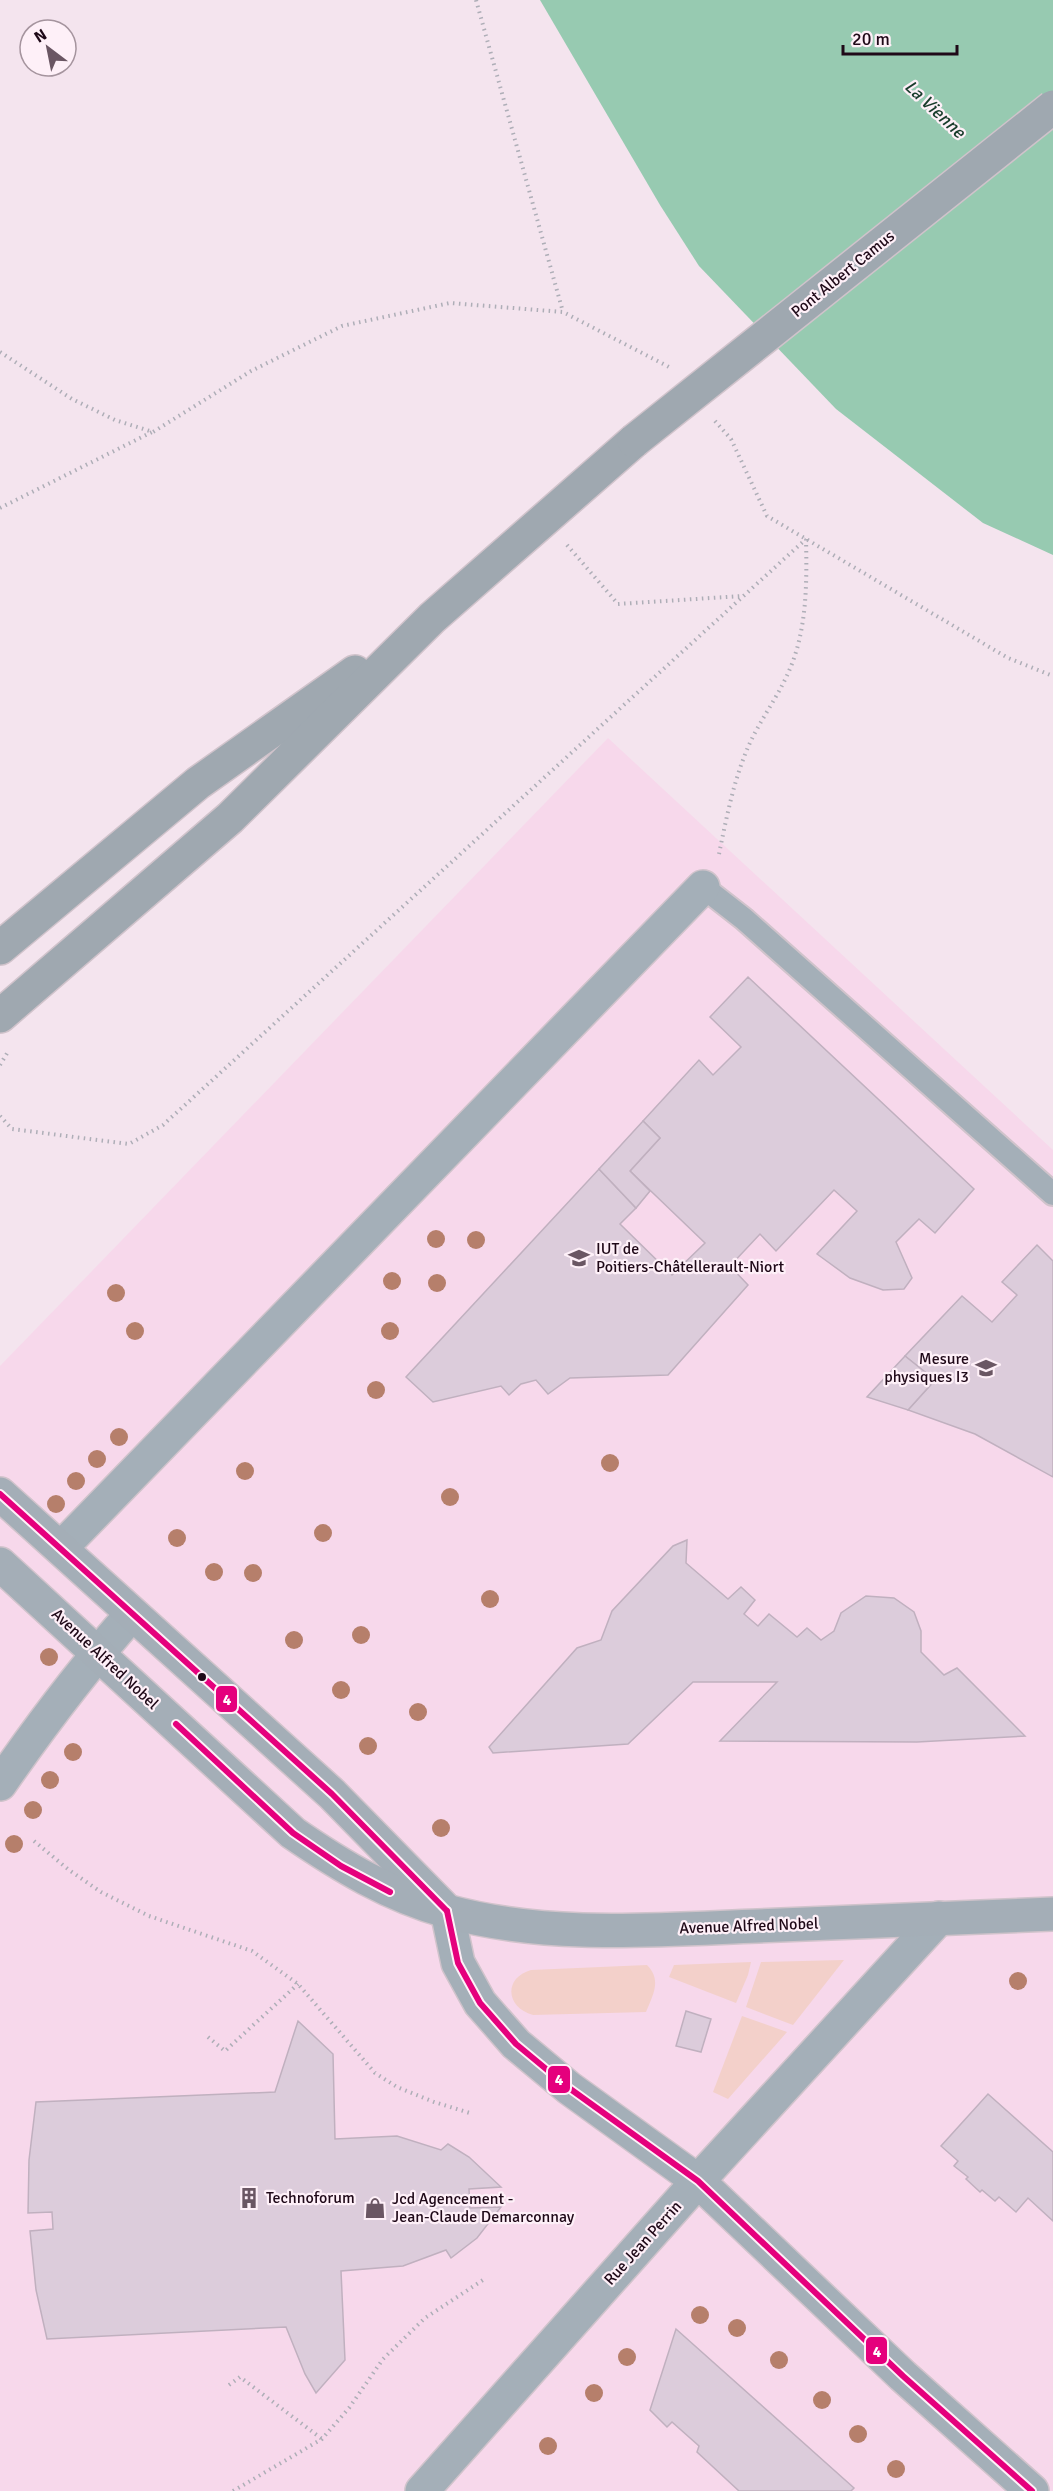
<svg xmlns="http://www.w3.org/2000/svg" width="1053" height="2491" viewBox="0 0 1053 2491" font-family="Signika,sans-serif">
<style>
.built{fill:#f7d8eb}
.green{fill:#f3d0ca}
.water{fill:#97cab1}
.building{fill:#dcccdb;stroke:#c0b0bf;stroke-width:1.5}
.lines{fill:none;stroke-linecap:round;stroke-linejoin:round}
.lane-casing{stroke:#d0c3cb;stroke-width:26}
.street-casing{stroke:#d0c3cb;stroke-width:36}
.secondary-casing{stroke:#d0c3cb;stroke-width:36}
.primary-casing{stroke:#d0c3cb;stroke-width:36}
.path{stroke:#aeaeb7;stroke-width:4;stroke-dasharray:1.5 4.5;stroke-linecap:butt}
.lane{stroke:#a4afb8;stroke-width:22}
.street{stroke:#a4afb8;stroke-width:33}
.secondary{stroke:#a4aeb7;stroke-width:33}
.primary{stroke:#9fa8b0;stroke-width:33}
.primary-bridge-casing{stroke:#d0c3cb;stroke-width:36;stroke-linecap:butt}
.primary-bridge{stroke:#9fa8b0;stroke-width:33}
.bus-1-casing{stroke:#fef0f8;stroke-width:10}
.bus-1{stroke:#e5007d;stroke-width:6}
.tree{fill:#b67f6b}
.bus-dot{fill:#1f0918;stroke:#fef0f8;stroke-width:2}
.labels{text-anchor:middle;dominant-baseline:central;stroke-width:4.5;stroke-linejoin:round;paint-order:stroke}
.street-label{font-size:16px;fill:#1f0918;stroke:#fef0f8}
.poi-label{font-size:16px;fill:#1f0918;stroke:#fef0f8;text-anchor:start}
.water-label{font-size:18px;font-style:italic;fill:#183c2b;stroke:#fef0f8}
.line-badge{stroke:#fef0f8;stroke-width:2}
.badge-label{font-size:16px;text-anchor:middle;font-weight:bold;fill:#fff}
</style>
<rect width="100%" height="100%" fill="#f4e4ee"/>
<!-- built -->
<path class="built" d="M608,738L1053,1150V2491H0V1366Z"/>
<!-- green -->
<g class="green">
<path d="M844,1960L793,2025L746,2007L761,1962Z"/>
<path d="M751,1962L748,1975L736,2003L669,1977L674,1965Z"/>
<path d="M647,1965C662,1980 653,1995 646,2012L533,2015C506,2008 503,1978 531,1970Z"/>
<path d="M742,2016L787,2032L728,2099L713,2092Z"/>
</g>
<!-- water -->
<path class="water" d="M540,0H1053V555L983,523L836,409L699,266L660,205Z"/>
<!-- building -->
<g class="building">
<path d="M748,977L974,1189L935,1233L919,1219L896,1242L912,1278L904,1289L883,1290L850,1278L817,1254L857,1211L834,1190L776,1251L760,1234L730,1266L748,1285L668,1375L570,1378L548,1394L536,1380L521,1384L509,1395L501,1386L433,1402L406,1377L599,1169L636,1208L620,1224L672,1275L705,1243L630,1171L660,1138L643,1121L699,1060L713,1075L741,1047L710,1017Z"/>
<path d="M643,1121L660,1138L630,1171L650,1191L636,1208L599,1169Z"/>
<path d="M1037,1245L1053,1261V1477L975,1434L908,1410L935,1380L905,1356L962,1296L992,1322L1017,1295L1002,1282Z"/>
<path d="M905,1356L935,1380L908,1410L867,1397Z"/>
<path d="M687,1540L686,1563L728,1599L741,1587L755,1600L744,1614L758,1626L769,1614L797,1637L807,1628L821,1640L834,1631L841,1613L866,1596L894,1598L914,1612L921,1631V1652L944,1675L957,1668L1025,1736L917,1742L720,1741L777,1682H693L628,1744L493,1753L489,1747L577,1648L601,1640L612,1611L673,1546Z"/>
<path d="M686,2011L711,2019L701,2052L676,2046Z"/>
<path d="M298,2021L333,2054L335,2139L397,2136L441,2150L448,2144L469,2157L501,2187L469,2189L470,2208L501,2207L477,2238L451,2258L446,2250L403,2266L341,2271L345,2360L316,2393L305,2374L286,2327L47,2339L36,2290L30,2231L53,2229L52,2212L28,2213L29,2160L36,2102L275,2092Z"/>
<path d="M988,2094L1053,2152V2221L1028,2198L1016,2212L999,2197L995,2201L982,2190L980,2192L966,2179L968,2177L954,2166L958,2161L941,2146Z"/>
<path d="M676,2329L854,2488L851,2491H739L697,2452L699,2446L672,2422L667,2427L650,2410Z"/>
</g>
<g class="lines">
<defs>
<path id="lane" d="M703,887L744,919L1053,1194"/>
<g id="street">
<path d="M61,1548L703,887"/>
<path d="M0,1784C41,1725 84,1668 132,1614"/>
<path d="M447,1911L458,1963L480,2003L516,2044L569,2088L698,2181L903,2376L1032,2491"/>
<path d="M422,2491L698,2181L939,1918"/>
</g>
<g id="secondary">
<path d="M0,1494L332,1794L443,1907"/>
<path d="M0,1564L293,1833C341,1866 389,1895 446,1911C547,1939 654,1930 758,1926C856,1922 955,1918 1053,1914"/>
</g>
<g id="primary">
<path d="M0,948L198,783L355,672"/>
<path d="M0,1016L230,818L432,618L634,441"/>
</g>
</defs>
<!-- lane casing -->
<use href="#lane" class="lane-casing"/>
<!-- street casing -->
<use href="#street" class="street-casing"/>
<!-- secondary casing -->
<use href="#secondary" class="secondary-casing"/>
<!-- primary casing -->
<use href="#primary" class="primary-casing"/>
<!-- path -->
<g class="path">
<path d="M476,0L563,312"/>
<path d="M0,352L72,399L115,420L153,432L251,371L342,326L450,303L563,312L669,367"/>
<path d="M715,421L731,439L767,516L1008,658L1053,676"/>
<path d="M0,508L152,432"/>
<path d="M567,545L618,604L742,596"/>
<path d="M719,854C726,820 733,784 746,752C757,724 777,699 789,671C807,630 807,583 806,539"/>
<path d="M0,1065L9,1050"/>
<path d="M0,1116L12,1129L129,1144L163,1125L806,539"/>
<path d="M34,1841L69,1870L101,1892L149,1916L252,1951L298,1984L375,2073L397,2087L434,2102L473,2114"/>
<path d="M208,2037L225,2051L298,1984"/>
<path d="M229,2385L240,2377L322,2439"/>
<path d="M233,2491L322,2439L349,2408L383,2359L425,2318L483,2280"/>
</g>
<!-- lane -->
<use href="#lane" class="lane"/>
<!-- street -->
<use href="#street" class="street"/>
<!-- secondary -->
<use href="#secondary" class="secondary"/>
<!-- primary -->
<use href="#primary" class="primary"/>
<defs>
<path id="primary-bridge" d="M634,441L1053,107"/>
</defs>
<!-- primary-bridge casing -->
<use href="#primary-bridge" class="primary-bridge-casing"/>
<!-- primary-bridge -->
<use href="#primary-bridge" class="primary-bridge"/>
<defs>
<g id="bus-1">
<path d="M0,1494L332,1794L447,1911"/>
<path d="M176,1724L293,1833L341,1866L390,1892"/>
<path d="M447,1911L458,1963L480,2003L516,2044L569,2088L698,2181L903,2376L1032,2491"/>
</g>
</defs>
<!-- bus-1 casing -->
<use href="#bus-1" class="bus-1-casing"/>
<!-- bus-1 -->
<use href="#bus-1" class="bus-1"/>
</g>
<!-- trees -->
<g class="tree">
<circle cx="436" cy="1239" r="9"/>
<circle cx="476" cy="1240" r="9"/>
<circle cx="392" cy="1281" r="9"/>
<circle cx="437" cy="1283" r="9"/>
<circle cx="116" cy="1293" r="9"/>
<circle cx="135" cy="1331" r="9"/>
<circle cx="390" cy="1331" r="9"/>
<circle cx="376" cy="1390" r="9"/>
<circle cx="119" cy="1437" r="9"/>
<circle cx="97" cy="1459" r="9"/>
<circle cx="610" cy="1463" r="9"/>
<circle cx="245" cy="1471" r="9"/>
<circle cx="76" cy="1481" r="9"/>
<circle cx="450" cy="1497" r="9"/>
<circle cx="56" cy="1504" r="9"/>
<circle cx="323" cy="1533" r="9"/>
<circle cx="177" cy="1538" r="9"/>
<circle cx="214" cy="1572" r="9"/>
<circle cx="253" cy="1573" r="9"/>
<circle cx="490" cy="1599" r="9"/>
<circle cx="361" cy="1635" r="9"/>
<circle cx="294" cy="1640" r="9"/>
<circle cx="49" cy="1657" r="9"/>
<circle cx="341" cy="1690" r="9"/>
<circle cx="418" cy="1712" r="9"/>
<circle cx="368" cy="1746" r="9"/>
<circle cx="73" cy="1752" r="9"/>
<circle cx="50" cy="1780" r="9"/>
<circle cx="33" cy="1810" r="9"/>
<circle cx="441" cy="1828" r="9"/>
<circle cx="14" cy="1844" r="9"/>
<circle cx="1018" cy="1981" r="9"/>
<circle cx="700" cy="2315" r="9"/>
<circle cx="737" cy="2328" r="9"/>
<circle cx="627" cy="2357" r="9"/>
<circle cx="779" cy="2360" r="9"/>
<circle cx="594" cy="2393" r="9"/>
<circle cx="822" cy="2400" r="9"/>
<circle cx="858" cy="2434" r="9"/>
<circle cx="548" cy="2446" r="9"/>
<circle cx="896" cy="2469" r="9"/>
</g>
<!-- icons -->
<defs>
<symbol id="university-bare" viewBox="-9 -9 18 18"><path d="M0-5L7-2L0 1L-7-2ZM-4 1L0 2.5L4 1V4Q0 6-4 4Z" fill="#6a5663" stroke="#fef0f8" stroke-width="2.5" paint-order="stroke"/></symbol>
<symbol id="building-bare" viewBox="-9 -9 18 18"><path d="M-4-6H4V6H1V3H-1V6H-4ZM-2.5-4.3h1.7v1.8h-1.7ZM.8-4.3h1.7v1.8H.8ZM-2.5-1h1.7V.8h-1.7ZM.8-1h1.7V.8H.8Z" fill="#6a5663" stroke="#fef0f8" stroke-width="2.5" paint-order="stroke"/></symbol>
<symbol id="shop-bare" viewBox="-9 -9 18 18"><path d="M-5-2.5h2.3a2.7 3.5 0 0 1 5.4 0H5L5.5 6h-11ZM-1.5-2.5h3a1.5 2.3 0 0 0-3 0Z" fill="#6a5663" stroke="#fef0f8" stroke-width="2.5" paint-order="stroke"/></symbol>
</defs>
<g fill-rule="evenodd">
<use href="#university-bare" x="564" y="1243" width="30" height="30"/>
<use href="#university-bare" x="971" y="1353" width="30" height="30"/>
<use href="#building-bare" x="234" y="2183" width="30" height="30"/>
<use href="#shop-bare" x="360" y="2193" width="30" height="30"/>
</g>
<!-- markers -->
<circle class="bus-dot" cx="202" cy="1677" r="5"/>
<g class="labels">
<!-- street labels -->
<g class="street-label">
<text transform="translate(843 274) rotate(-39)">Pont Albert Camus</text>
<text transform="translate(105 1659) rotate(43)">Avenue Alfred Nobel</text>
<text transform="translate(749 1926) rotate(-2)">Avenue Alfred Nobel</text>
<text transform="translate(643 2243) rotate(-48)">Rue Jean Perrin</text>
</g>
<!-- poi labels -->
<g class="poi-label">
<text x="596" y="1249">IUT de<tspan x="596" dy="18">Poitiers-Châtellerault-Niort</tspan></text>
<text x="969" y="1359" text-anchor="end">Mesure<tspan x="969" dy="18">physiques I3</tspan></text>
<text x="266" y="2198">Technoforum</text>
<text x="392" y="2199">Jcd Agencement -<tspan x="392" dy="18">Jean-Claude Demarconnay</tspan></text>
</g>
<!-- water labels -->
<g class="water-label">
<text transform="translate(935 109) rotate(43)">La Vienne</text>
</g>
</g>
<g class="line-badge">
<rect x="215" y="1685" width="23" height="28" rx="6" fill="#e5007d"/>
<rect x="547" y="2065" width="24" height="29" rx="6" fill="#e5007d"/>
<rect x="865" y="2336" width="23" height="29" rx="6" fill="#e5007d"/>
</g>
<g class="badge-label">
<text x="227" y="1705">4</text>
<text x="559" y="2085">4</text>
<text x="877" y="2357">4</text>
</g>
<!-- north arrow -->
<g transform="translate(48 48) rotate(328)"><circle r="28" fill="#fef0f8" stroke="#a5949e" stroke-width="1.5"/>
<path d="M0-4.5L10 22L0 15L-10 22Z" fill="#6a5663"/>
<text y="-9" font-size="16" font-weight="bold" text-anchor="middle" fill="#1f0918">N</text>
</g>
<!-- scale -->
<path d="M843 45v9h114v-9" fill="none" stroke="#1f0918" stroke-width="3"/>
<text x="852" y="45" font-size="18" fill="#1f0918" stroke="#fef0f8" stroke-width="4.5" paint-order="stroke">20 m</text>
</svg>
